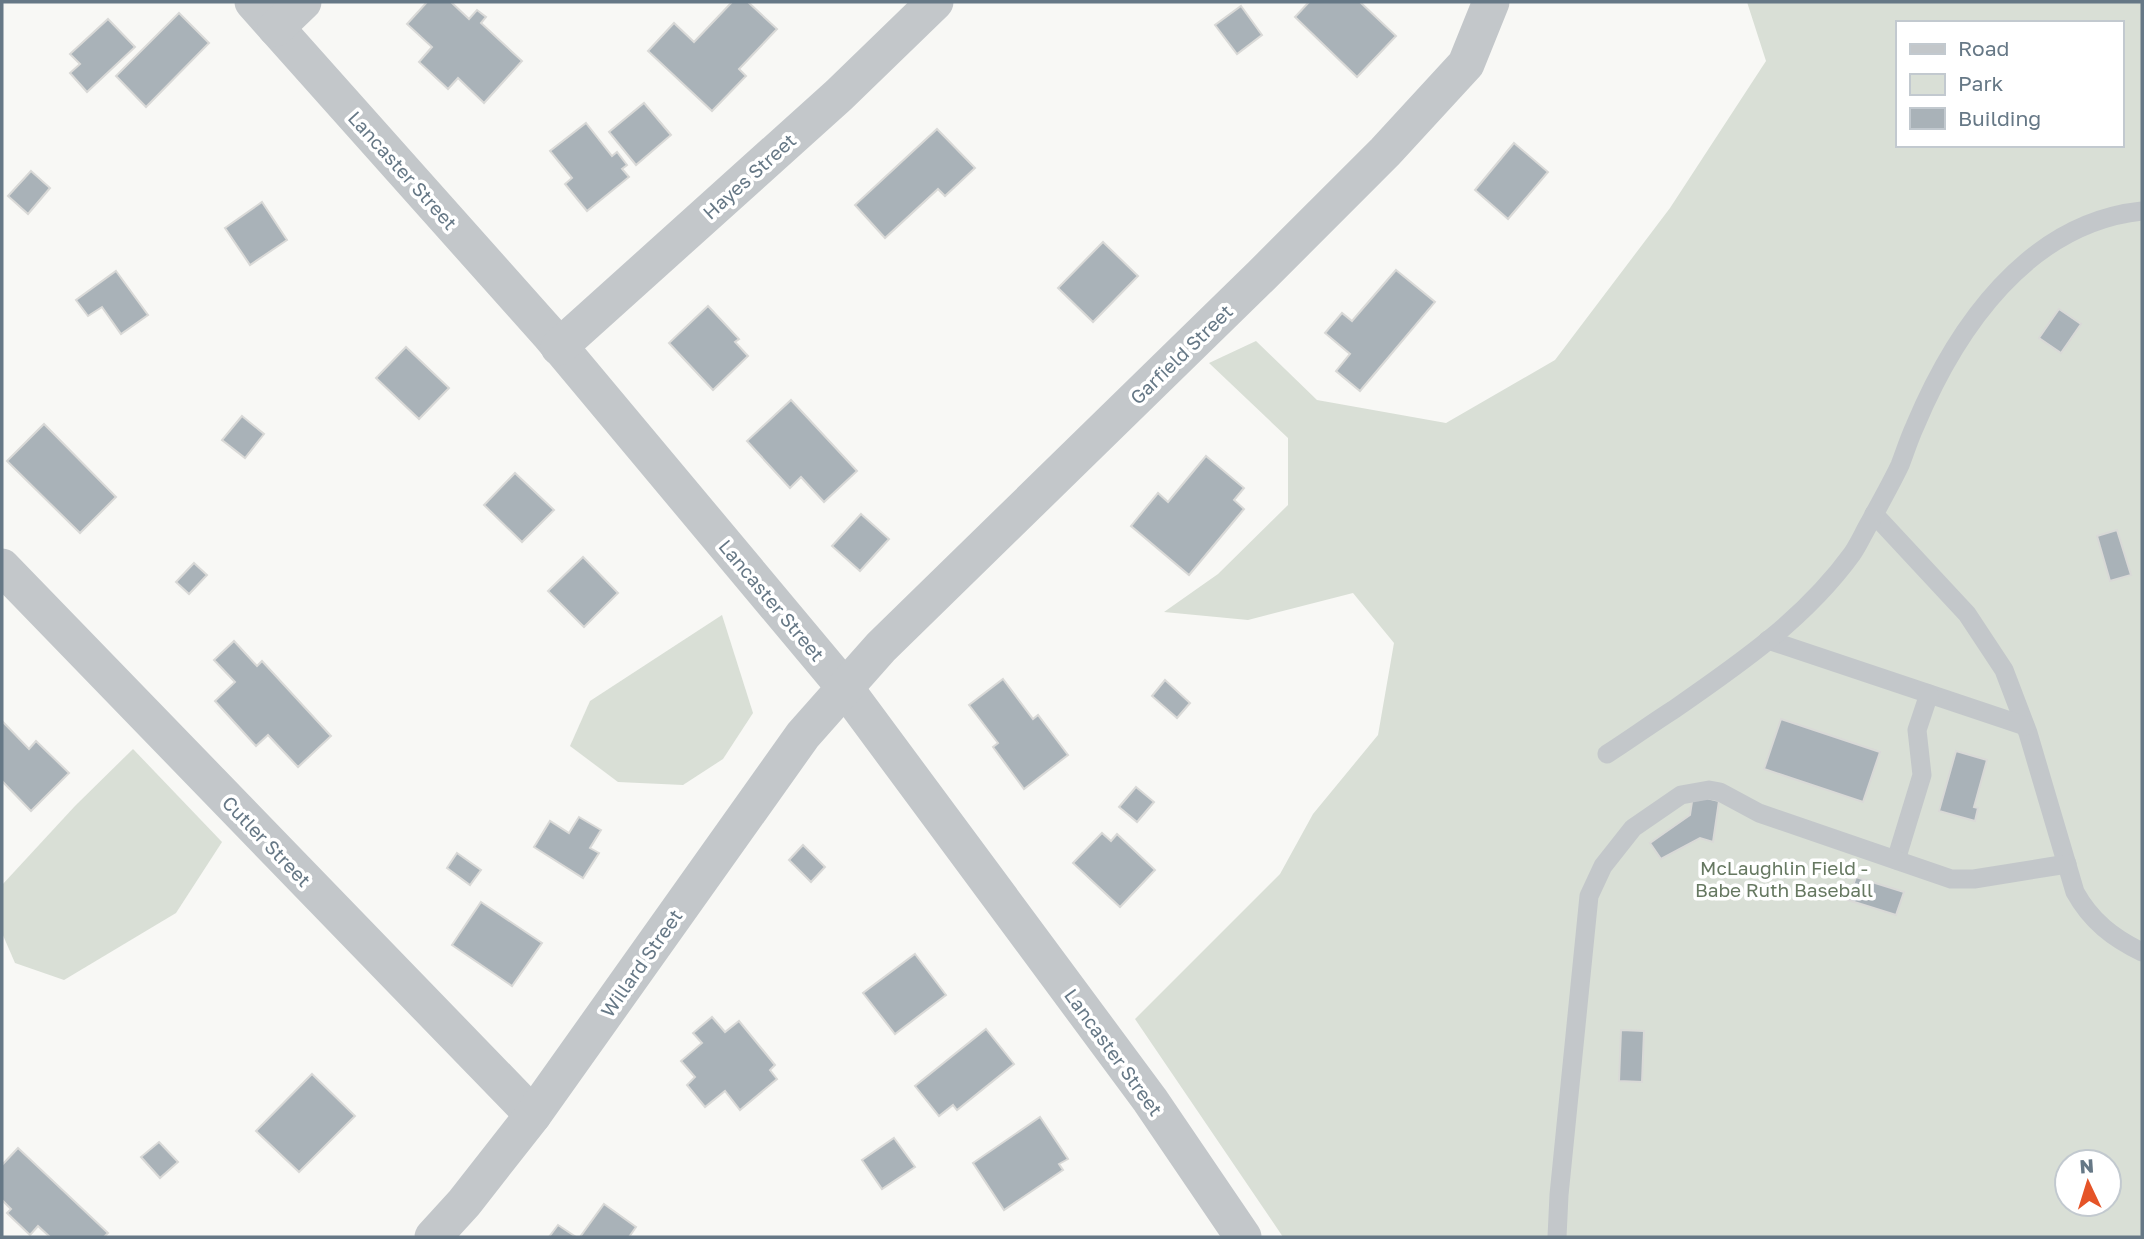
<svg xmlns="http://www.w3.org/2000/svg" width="2144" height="1239" viewBox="0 0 2144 1239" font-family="'Golos Text',sans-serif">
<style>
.green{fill:#d9dfd6;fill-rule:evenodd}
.building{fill:#a9b2b8;stroke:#d9d9d7;stroke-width:2}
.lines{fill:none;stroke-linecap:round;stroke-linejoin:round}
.lane{stroke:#c3c7ca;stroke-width:19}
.street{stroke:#c3c7ca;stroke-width:37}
.labels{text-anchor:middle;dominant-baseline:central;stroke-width:7;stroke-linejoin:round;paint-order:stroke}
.street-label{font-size:19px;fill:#667886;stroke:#fff}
.park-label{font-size:19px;fill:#667861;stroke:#fff}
</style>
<rect width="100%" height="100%" fill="#f8f8f5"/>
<!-- green -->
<g class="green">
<path d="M1747,2H2142V1237H1283L1135,1019L1280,874L1313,814L1378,735L1394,643L1353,593L1248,620L1164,612L1218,574L1288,505V438L1209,363L1256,341L1317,400L1446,423L1555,360L1670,208L1766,61ZM1897,23H2121V145H1897ZM2067,1162H2109V1204H2067Z"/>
<path d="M722,615L753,713L723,759L683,785L618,782L570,746L590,701Z"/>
<path d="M133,749L222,842L176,913L64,980L15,963L2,933V885L75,806Z"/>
</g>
<!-- building -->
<g class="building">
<path d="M427,2H451L469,19L477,10L486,17L481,23L522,61L484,103L458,78L448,89L419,62L432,47L407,24Z"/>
<path d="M732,2H748L777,29L739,69L746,76L712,111L648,51L674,23L694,42Z"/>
<path d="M1309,2H1360L1396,36L1357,77L1295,17Z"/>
<path d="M1241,6L1262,35L1237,54L1215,25Z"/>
<path d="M179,13L209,43L146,107L116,76Z"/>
<path d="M108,19L135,47L87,92L70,73L80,64L70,54Z"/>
<path d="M644,103L671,135L636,165L609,132Z"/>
<path d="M586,123L612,156L617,152L627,165L622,169L629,177L587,211L565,184L572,178L550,151Z"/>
<path d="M937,129L975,168L945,196L938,189L885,238L855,205Z"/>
<path d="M1514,143L1548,172L1508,219L1475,190Z"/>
<path d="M31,171L50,188L28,214L8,196Z"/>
<path d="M262,202L287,240L250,265L225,228Z"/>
<path d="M1103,242L1138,276L1093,322L1058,288Z"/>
<path d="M1396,270L1435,302L1360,391L1336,371L1350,354L1325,333L1342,313L1352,321Z"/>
<path d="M116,271L148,315L121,334L102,307L88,316L76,300Z"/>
<path d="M708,306L739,339L735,342L748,356L713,390L669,343Z"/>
<path d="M2059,309L2081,324L2061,353L2039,338Z"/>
<path d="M406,347L449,388L419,419L376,378Z"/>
<path d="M791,400L857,471L824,502L801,477L790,488L747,441Z"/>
<path d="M242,416L264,434L245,458L222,440Z"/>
<path d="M44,424L116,497L80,533L7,461Z"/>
<path d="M1206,456L1244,488L1234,500L1244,509L1189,575L1131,526L1158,493L1168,502Z"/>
<path d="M515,473L554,510L522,542L484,505Z"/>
<path d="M861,514L889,539L860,571L832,546Z"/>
<path d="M2117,530L2131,575L2110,581L2097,536Z"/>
<path d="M583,557L618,593L584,627L548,591Z"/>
<path d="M194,563L207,575L189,594L176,582Z"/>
<path d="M234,641L257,666L262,661L331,736L298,767L268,735L256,746L215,701L235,682L214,660Z"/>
<path d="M1003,679L1033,719L1038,715L1068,755L1024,789L993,747L998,743L969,705Z"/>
<path d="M1165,680L1190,703L1177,718L1152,696Z"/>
<path d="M1781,719L1880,752L1863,802L1764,769Z"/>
<path d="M2,721L29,749L36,741L69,773L31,811L2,781Z"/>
<path d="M1956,751L1987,760L1974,807L1978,808L1975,821L1939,811Z"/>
<path d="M1136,787L1154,802L1137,822L1119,807Z"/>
<path d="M1693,795L1719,801L1713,842L1700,838L1661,859L1650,843L1690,815Z"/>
<path d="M579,817L601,830L590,848L599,853L583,878L534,847L550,821L569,833Z"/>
<path d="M1102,833L1111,841L1117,834L1155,870L1120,907L1073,863Z"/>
<path d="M803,845L825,867L811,882L789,860Z"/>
<path d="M457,853L481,870L470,885L447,868Z"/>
<path d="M1856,877L1904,892L1896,915L1848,900Z"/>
<path d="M481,902L542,943L512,986L452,945Z"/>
<path d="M915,954L946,995L895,1034L863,993Z"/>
<path d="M712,1017L725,1032L739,1021L775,1065L770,1070L777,1079L740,1110L725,1091L705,1107L687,1085L695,1077L681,1061L702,1043L693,1033Z"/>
<path d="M986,1029L1014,1064L957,1110L953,1105L939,1116L915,1086Z"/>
<path d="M1621,1030L1644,1031L1642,1082L1619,1081Z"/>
<path d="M312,1074L355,1116L299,1172L256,1131Z"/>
<path d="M1040,1117L1068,1159L1059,1164L1063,1170L1004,1210L973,1163Z"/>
<path d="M894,1138L915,1167L882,1189L862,1160Z"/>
<path d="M159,1142L178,1162L160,1178L141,1157Z"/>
<path d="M18,1148L108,1233L104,1237H50L38,1226L30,1235L7,1213L11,1209L2,1200V1165Z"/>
<path d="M604,1204L636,1227L629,1237H580Z"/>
<path d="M558,1225L576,1237H549Z"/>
</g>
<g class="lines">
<!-- lane -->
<g class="lane">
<path d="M1874,514L1967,614L2004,670L2028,733L2075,892C2091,921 2113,938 2142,952"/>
<path d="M1768,640L2025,726"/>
<path d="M1607,754C1629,740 1651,724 1673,710C1738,665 1805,619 1852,554C1859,544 1864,532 1870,522C1880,503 1891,484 1900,465C1905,452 1909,439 1915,426C1956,328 2028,223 2142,211"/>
<path d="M1896,860L1922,775L1917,730L1929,694"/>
<path d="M1557,1237L1559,1195L1589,896L1603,866L1633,828L1681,795L1709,790L1720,792L1759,813L1951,879H1974L2067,864"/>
</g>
<!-- street -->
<g class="street">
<path d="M253,2L549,334L845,688L1150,1100L1243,1237"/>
<path d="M276,28L303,2"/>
<path d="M559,347L839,95L935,2"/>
<path d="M2,567L533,1115"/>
<path d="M433,1237L464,1203L533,1115L803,735L881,647L1261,276L1385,152L1466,64L1491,2"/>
</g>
</g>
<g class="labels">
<!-- street labels -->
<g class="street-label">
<text transform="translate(403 170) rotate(48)">Lancaster Street</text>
<text transform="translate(749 176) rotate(-42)">Hayes Street</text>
<text transform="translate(1181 354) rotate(-44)">Garfield Street</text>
<text transform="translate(772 600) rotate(50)">Lancaster Street</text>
<text transform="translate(267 841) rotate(46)">Cutler Street</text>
<text transform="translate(641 963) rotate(-55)">Willard Street</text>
<text transform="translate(1114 1052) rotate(54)">Lancaster Street</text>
</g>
<!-- park labels -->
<g class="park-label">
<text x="1784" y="867">McLaughlin Field -<tspan x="1784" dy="22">Babe Ruth Baseball</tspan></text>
</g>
</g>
<!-- border -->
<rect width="2144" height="1239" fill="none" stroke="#667886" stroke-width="7"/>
<!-- legend -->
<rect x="1896" y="21" width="228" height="126" fill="#ffffff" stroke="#c2c9cf" stroke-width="2"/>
<rect x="1910" y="44" width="35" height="10" fill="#c3c7ca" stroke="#c2c9cf" stroke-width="2"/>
<text x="1958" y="56" font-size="21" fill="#667886">Road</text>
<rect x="1910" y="74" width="35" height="21" fill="#d9dfd6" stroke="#c2c9cf" stroke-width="2"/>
<text x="1958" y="91" font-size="21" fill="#667886">Park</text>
<rect x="1910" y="108" width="35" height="21" fill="#a9b2b8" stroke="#c2c9cf" stroke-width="2"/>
<text x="1958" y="126" font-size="21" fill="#667886">Building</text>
<!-- north arrow -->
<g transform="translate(2088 1183) rotate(356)"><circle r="33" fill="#ffffff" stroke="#c2c9cf" stroke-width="2"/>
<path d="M0-5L12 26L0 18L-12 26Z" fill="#e55428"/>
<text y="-10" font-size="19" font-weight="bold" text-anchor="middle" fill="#667886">N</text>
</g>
</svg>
